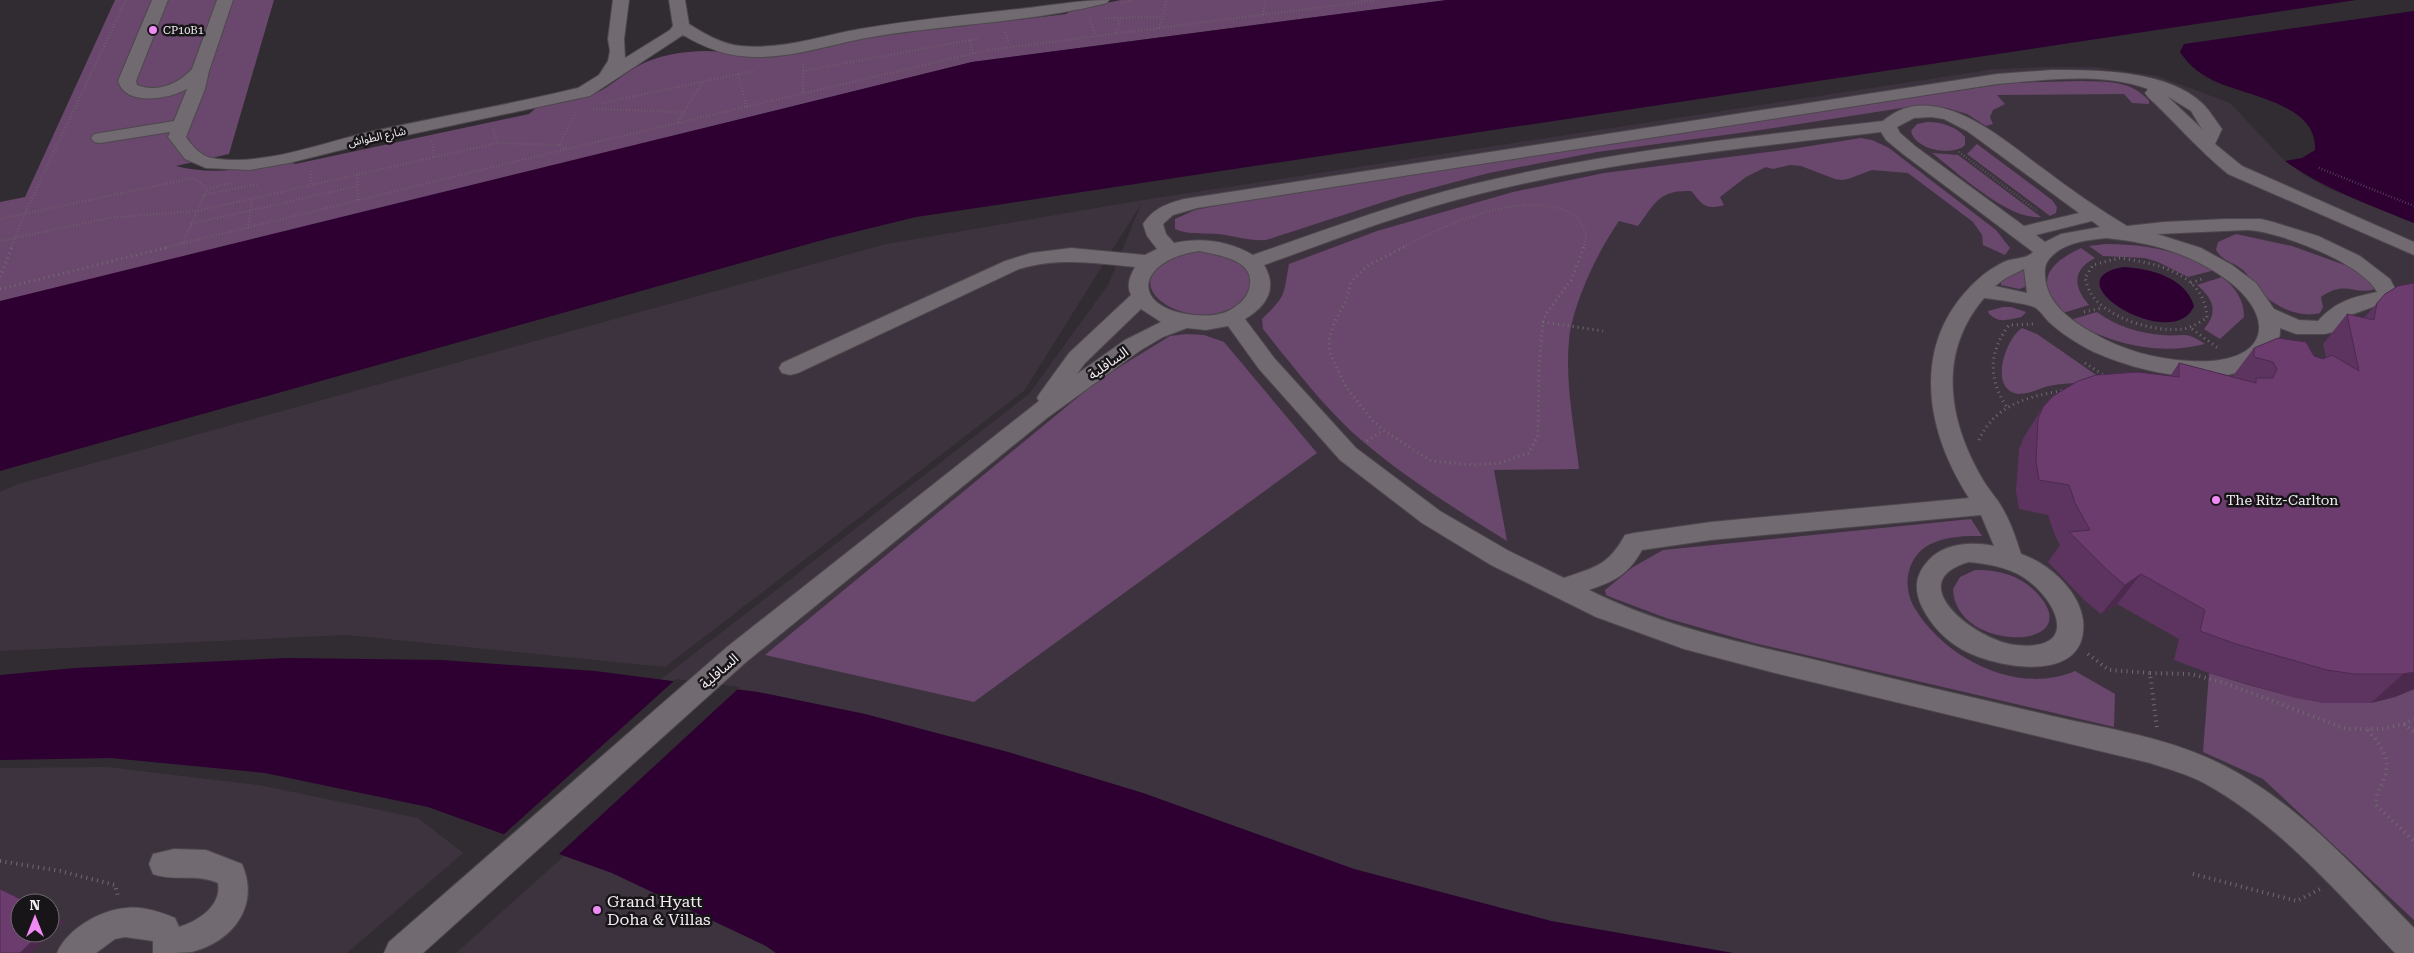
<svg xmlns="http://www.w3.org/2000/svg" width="2414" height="953" viewBox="0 0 2414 953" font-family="'Roboto Serif','Noto Sans Arabic',serif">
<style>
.built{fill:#3d333e;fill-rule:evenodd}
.green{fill:#6a476c}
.water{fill:#2d0031}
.pier{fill:#312b32}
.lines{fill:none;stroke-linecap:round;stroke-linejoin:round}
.minor-casing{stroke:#4d484d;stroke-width:2}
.path-far2{stroke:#706b71;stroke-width:2.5;stroke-dasharray:0.5 2.5;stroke-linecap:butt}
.path-far1{stroke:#706b71;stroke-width:3;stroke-dasharray:1 4;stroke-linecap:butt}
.path{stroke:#706b71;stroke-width:4;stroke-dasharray:1 4.5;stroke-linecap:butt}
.minor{fill:#716a71;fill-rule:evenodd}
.wall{fill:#5d345f}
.shaded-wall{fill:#4c2a4e}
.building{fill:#6c3c6f;stroke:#4c2a4e}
.poi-dot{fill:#f08bf6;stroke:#181518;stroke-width:2}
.labels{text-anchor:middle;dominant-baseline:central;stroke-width:5;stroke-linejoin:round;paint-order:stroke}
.far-poi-label{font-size:11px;fill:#f2edf2;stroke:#181518;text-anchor:start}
.far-street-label{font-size:11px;fill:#f2edf2;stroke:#181518}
.street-label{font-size:14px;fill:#f2edf2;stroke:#181518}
.poi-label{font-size:14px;fill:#f2edf2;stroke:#181518;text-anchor:start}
.near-poi-label{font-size:16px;fill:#f2edf2;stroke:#181518;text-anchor:start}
</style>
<rect width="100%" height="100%" fill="#312b32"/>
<!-- built -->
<g class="built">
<path d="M2048,67H2095L2158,76L2230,103L2285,161L2306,176L2328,188L2414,223V953H1733L1551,921L1354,869L1143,793L1008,752L865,714L758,692L660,680L1029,394L1108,285L1141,204L1024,391L665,667L347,635L0,651V492L18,484L886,244L1143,200L1995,69Z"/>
<path d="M107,767L259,785L418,818L463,853L347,953H0V768ZM20,903H50V933H20Z"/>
<path d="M564,856L612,873L766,946L776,953H456Z"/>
</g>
<!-- green -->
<g class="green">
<path d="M115,0H274L229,154L176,166C214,176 250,168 288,161L295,164L529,114L536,108C556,104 577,100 596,93C611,86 623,74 638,66C662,52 705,48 731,53L1009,19L1016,20L1066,14L1072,10L1121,0H1447L972,62L0,303V202L25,197Z"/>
<path d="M2082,81C2107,82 2132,80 2149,101V104L2132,103L2124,94L1997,95L2005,104L1993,110L1990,117L1993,124L1986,126L1967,114L1947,108L1915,106L1747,132L1597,152L1489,173L1402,196L1266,240C1249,241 1235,236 1218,234C1203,233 1189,235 1175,229V219L1195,210L1249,199L2009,83Z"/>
<path d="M1927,122C1941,122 1956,126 1965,137V145C1952,157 1915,150 1911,131L1917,124Z"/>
<path d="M1861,138L1872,140L1889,148L1996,230L2010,248L2005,255L1983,245L1982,235L1973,222L1908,173L1872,170L1848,179L1842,180L1835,179L1801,166L1790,165L1773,169L1766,167L1746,177L1720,197L1724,205C1704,211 1702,203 1691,191C1659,190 1656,202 1638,226L1619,221C1598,251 1573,303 1569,340C1565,382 1574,426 1579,469L1494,470L1507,541C1454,508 1399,474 1352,432C1319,401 1291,364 1263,329L1262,319C1287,295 1283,296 1289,264L1377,231L1513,192L1604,173L1791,149Z"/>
<path d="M1977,144L2052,200L2057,207L2056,213L2050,216L1967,154Z"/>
<path d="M1932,153L1958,155L2041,217C2009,221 1957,172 1932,153Z"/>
<path d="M2236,234L2292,246L2370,274L2375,289C2355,296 2345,279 2321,297L2323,307L2320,313C2298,319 2272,305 2257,289C2251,283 2249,275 2243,270C2234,262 2223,262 2216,250L2218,242Z"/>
<path d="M2106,244C2148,244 2178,251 2215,270L2188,277L2158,262L2145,258L2103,256L2089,246Z"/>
<path d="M2081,248L2095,258C2072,270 2073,287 2089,305L2063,313C2034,282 2047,264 2081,248Z"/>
<path d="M1195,251C1212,250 1239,256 1248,272C1251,276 1250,282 1251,287C1222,348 1105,295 1169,258C1176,254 1187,253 1195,251Z"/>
<path d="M2022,269L2025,274V287L2019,289L2001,285V280Z"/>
<path d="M2222,277C2236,288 2244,300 2244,317L2220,339L2204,329C2219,312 2213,298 2197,285Z"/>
<path d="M2003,307H2011L2026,312C2021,319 2019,317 2012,319C2001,321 1998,321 1989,314L1988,311Z"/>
<path d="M2097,312C2116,326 2138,333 2162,335C2184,337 2185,330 2205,344C2159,356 2110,344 2070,320Z"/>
<path d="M2022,328L2037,334L2099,377C2081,385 2068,382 2049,386C2040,388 2030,394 2019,394C1988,391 2005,339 2022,328Z"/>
<path d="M1186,334L1204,335L1224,342L1317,453L974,702L765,655L1100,379L1170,336Z"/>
<path d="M1971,519L1982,536C1966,536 1948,536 1933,543C1908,553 1901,585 1914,607C1944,658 2017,696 2075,671L2115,694L2114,727L1754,643L1666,618L1613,598L1606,595L1605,590L1633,567L1663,550Z"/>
<path d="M1975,570C1997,569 2019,575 2035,591C2094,651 1955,655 1953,589L1960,577Z"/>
<path d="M2209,673C2278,693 2343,720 2414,689V920L2263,779L2203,752Z"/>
</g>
<!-- water -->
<g class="water">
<path d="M1447,0H2356L916,217L826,239L0,471V301L972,62Z"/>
<path d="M2414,11V223C2370,205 2324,189 2285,161L2302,158L2315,150C2318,105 2249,96 2219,83C2202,76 2190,67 2180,52L2184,44Z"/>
<path d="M2124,267C2151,269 2185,277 2194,306C2174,355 2047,279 2124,267Z"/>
<path d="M287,658L442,660L595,671L758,692L865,714L1008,752L1143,793L1354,869L1551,921L1733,953H776L766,946L612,873L428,807L265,773L111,758L0,760V675L75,668Z"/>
</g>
<!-- pier -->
<path class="pier" d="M676,679L740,687L557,856L502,836Z"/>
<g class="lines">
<defs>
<g id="minor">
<path d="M152,0H168L136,81L137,85C157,93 178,84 192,69L217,0H233L209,71L205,89L186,137C192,146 201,156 212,158C259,167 319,144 365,133C436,117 508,105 578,88L599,75L608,61L610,51L608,39L613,0H629L624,39L625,58L670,30L673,26L669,0H685L689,24C705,34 721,44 741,46C782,50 820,36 860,29C913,20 966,15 1019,9C1049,6 1078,0 1109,0L1107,3C1032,22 954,24 878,36C837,42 796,58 755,57C728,57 705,48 683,35L590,96L365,144L289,163L250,170L206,168L185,159L168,137L170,132L100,143L94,142L91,138L94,134L100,133L174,121L187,89C169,99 126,107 118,81Z"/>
<path d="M2052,70C2098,70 2168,70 2203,104C2210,111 2216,121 2222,129L2215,144L2242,166L2414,242V255L2228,174C2199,151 2175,122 2148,97L2145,93L2148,89C2102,72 2045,80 1997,84L1197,208L1173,215L1163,224L1166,234L1174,243C1201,237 1229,241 1253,255C1325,230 1396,203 1469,185C1605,152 1744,137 1883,121C1935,76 2003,140 2045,170C2071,190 2099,209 2127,226L2164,222L2225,219H2261L2273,222L2318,236L2360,256L2390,279L2398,294L2395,299L2345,317L2333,332L2325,334H2296L2280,328C2281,341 2273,353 2263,361C2220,392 2139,372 2094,352C2078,344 2062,334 2049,322C2045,318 2041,312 2036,308C2031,304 1993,299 1984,298C1937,354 1948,420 1983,480C1987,487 1993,494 1998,501C2009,517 2015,535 2021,554C2048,563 2079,590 2083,620C2090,685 1998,669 1963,650C1946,641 1931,625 1922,607C1914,590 1915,576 1927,562C1942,543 1972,541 1994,546L1981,515L1711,540L1642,550C1628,575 1615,581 1589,590C1661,626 1742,643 1820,661C1897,680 1975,698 2052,716C2109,729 2171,738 2223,765C2298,803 2356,869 2414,928V953H2395C2337,892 2279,824 2204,783C2187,774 2168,769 2150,763L1775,673L1684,649L1596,617L1491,565L1422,523L1340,460L1259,369L1228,326L1206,330L1187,328L1163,337L1141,350L1047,418L745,663L423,953H384L389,942L727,647L1039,401L1037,398L1040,393L1069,353L1131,295C1126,285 1130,276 1135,267C1095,263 1058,257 1019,269L798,373L790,375L782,373L779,368L782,363L1005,261L1031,253L1071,248L1145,255L1157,249L1147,236L1143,224C1154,208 1166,204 1184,199L1997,74ZM2167,96L2191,111L2203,131L2199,126ZM1931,117L1944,119L1967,131L2079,213L2024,226L1915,146L1900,133L1897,127L1914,118ZM1881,132L1886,140L1903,154L2033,252C2028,258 2018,258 2009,260C2000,263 1991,269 1983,275C1910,336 1922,425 1969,498L1711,522L1634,533L1625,535C1608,566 1595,567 1564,578L1509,551L1440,511L1356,448L1275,359L1245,319C1267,306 1278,288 1264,265C1334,240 1403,213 1475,195C1608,161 1746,148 1881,132ZM2092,221L2100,227L2061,234L2045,242L2036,235ZM2247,230C2278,231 2362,263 2377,292C2352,297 2335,302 2318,321L2299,320L2274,309L2256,283L2232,265L2201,248L2157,234ZM2106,238C2146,242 2183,251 2217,273C2281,314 2272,366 2190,361C2156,359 2122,350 2093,333C2070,320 2046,303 2045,275C2044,267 2047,260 2053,255C2067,242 2088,240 2106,238ZM1199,251C1217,255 1253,259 1250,284C1249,297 1241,303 1230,310C1219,316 1206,316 1194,315C1128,308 1137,260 1199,251ZM2024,269L2027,293L1995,286L2006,278ZM1141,309L1161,322L1125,340L1077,374L1085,363ZM1969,562C1988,564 2007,567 2023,577C2059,601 2080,652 2016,645C1977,641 1899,582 1969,562Z"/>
<path d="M174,849L206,850L242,864C260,905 234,941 192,952C181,953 165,953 153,953V941L125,937L115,939L96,953H57C67,929 100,910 126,908C143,906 160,912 175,918L179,927C198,921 222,906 218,883C196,873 174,882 153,874L149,864L153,854Z"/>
</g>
</defs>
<!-- minor casing -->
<use href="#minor" class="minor-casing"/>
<!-- path-far2 -->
<g class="path-far2">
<path d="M1120,3L1134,0"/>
<path d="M1263,15L1265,0"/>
<path d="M1105,18L1162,17"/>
<path d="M1090,19L1095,35"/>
<path d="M1159,28L1167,0"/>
<path d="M1005,32L1010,46"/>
<path d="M1117,33L1120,18"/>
<path d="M973,53L970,40L978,38"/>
<path d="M803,64V93"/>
<path d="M803,71L970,40"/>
<path d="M738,74L747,108"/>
<path d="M603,103L753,71"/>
<path d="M593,109L684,112"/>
<path d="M678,122L702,83"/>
<path d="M493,129L497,143"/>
<path d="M432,141L434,157"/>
<path d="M559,145L577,111"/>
<path d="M1959,152L2036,210"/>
<path d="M2319,168L2414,206"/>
<path d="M311,171V185"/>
<path d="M357,175L358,201"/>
<path d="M193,178L207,189L233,183"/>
<path d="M203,195L257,184"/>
<path d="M0,219L193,178"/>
<path d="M191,224L357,186"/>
<path d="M248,228L252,199"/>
<path d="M0,241L109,218L197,211L497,143L559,145L567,149"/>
<path d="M183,243L207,189"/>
<path d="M11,248L25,213L126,0"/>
<path d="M164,248L567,149L988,50L1377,0"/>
<path d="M1401,248C1447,225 1500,198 1553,207C1563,209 1574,212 1579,221C1586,231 1588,237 1583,248"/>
</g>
<!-- path-far1 -->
<g class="path-far1">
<path d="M1404,247L1367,266L1351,282L1346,301L1335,321L1329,339L1330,353L1346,387L1372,420L1383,430L1431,461L1474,465L1500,463L1529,453L1538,435L1539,365L1543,322"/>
<path d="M2119,258C2156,263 2205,273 2207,318C2200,322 2191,328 2183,329C2155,333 2105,318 2090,292C2088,288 2086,282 2085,278L2093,265Z"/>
<path d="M0,277L12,247"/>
<path d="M2191,283L2202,279"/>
<path d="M0,289L169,247"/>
<path d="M2084,312L2102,308"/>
<path d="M1543,322L1603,331"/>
<path d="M1543,322L1546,314L1571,280L1584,247"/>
<path d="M2192,329L2218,348"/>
<path d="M2085,363L2105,376"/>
<path d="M2006,406C1988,377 1989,352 2009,325L2034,324"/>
<path d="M1979,440C1995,404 2030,396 2066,390"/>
<path d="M1367,441L1383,430"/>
</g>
<!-- path -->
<g class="path">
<path d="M2088,654L2109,670L2150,673L2157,729"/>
<path d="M2150,673L2191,674L2225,683L2346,729H2382L2404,724L2414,719"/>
<path d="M2404,724L2414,732"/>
<path d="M2368,730C2380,744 2392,760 2384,779C2380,788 2376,795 2376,805L2414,841"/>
<path d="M0,861L60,871L115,885L118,897"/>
<path d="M2193,874L2297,901L2320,889"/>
</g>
<!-- minor -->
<use href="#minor" class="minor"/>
</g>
<!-- wall -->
<path class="wall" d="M2414,283V689L2395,697L2371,703H2323L2296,698L2209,673L2174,660L2179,639L2117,604L2101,614L2084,600L2048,562L2060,545L2054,533L2048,515L2019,509L2016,491L2019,449L2024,437L2043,407L2170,376L2179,363L2232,377L2254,348L2314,356L2323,359L2326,358L2323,344L2347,314L2364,318L2377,303Z"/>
<!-- shaded-wall -->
<g class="shaded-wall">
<path d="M2141,574L2117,604L2101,614L2125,585Z"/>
<path d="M2414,672V689L2395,697L2371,703L2403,674Z"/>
<path d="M57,917L64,922L31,953H20L41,933H50V924Z"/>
</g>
<!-- building -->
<g class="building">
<path d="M2414,283V672L2403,674H2354L2327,670L2236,644L2200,631L2205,610L2141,574L2125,585L2107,570L2069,532L2090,530L2075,503L2069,485L2039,480L2036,461L2038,419L2043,407L2053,396L2078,381L2096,375L2138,372L2179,377V363L2256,383V378H2273L2277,369L2273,362L2254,357V348L2278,338L2306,342L2314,356L2323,359L2332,355L2359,371L2347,314L2374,320L2377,303L2385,294L2398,286Z"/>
<path d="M0,889L29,903H20V933H41L20,953H0Z"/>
<path d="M50,914L57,917L50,924Z"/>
</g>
<!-- markers -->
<g class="poi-dot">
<circle cx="153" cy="30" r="5"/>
<circle cx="2216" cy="500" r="5"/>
<circle cx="597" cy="910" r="5"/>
</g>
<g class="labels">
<!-- far-poi labels -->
<g class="far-poi-label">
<text x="163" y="30">CP10B1</text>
</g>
<!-- far-street labels -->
<g class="far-street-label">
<text transform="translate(377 137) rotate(-12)">شارع الطواش</text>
</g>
<!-- street labels -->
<g class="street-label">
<text transform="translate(1108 363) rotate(-35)">السافلية</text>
<text transform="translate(719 671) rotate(-41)">السافلية</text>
</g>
<!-- poi labels -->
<g class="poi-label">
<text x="2226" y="500">The Ritz-Carlton</text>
</g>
<!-- near-poi labels -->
<g class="near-poi-label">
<text x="607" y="901">Grand Hyatt<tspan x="607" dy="18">Doha &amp; Villas</tspan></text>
</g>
</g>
<!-- north arrow -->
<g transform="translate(35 918)"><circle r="24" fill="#181518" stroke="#6f6b6f"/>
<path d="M0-4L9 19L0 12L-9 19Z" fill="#f08bf6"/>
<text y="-8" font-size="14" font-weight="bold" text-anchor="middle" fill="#f2edf2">N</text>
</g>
</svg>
